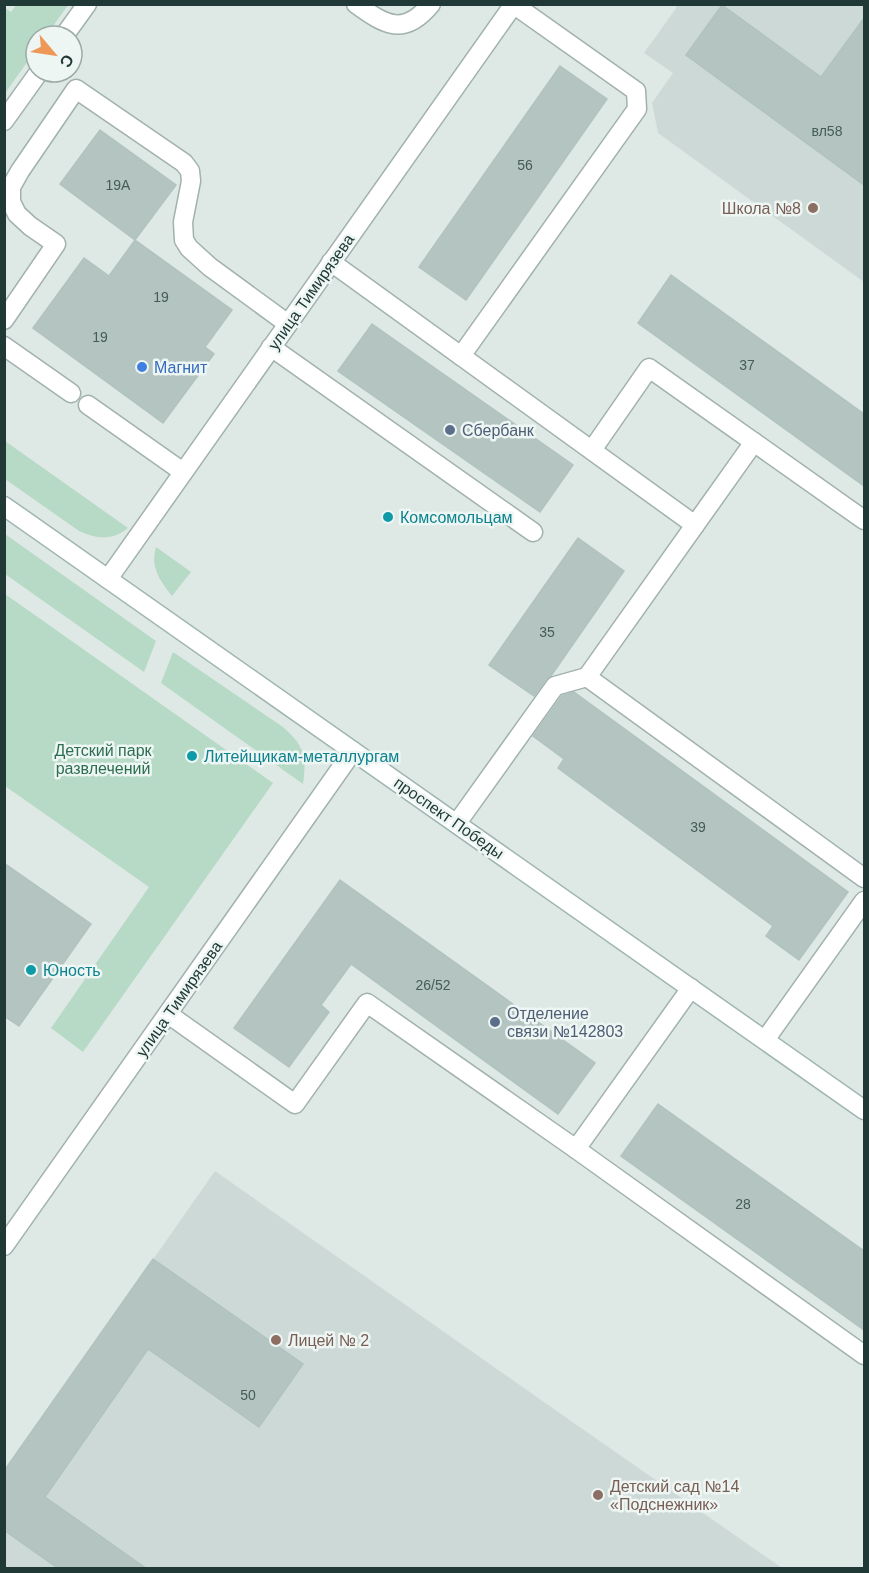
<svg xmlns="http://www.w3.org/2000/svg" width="869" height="1573" viewBox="0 0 869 1573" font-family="Helvetica,sans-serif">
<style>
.built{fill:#cdd9d6}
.green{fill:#b7dac7}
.building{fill:#b4c4c0;stroke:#b1c3bf;stroke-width:1.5}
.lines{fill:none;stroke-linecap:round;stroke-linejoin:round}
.service-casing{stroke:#a1b1ae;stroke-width:21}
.pedestrian-casing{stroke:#a1b1ae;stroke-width:21}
.minor-casing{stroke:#a1b1ae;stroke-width:21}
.secondary-casing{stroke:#9eb5b1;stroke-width:21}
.service{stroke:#fff;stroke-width:18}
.pedestrian{stroke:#fff;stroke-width:18}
.minor{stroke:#fff;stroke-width:18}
.secondary{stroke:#fff;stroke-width:18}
.education-dot{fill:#8d6e63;stroke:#eef6f4;stroke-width:2}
.shop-dot{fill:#3f7fe0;stroke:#eef6f4;stroke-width:2}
.service-dot{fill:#5c6f8a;stroke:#eef6f4;stroke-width:2}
.culture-dot{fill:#0f9aa8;stroke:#eef6f4;stroke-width:2}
.labels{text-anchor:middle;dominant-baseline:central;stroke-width:5;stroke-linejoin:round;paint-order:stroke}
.number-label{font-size:14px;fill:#455c58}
.education-label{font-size:16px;fill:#785e54;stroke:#eef6f4;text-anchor:start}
.street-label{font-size:16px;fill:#203936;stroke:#eef6f4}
.shop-label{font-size:16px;fill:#366cbe;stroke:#eef6f4;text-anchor:start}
.service-label{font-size:16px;fill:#4e5e75;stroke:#eef6f4;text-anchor:start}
.culture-label{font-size:16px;fill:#0d838f;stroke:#eef6f4;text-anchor:start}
.park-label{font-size:16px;fill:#2c6e51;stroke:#eef6f4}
</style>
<rect width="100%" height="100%" fill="#dee9e6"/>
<!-- built -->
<g class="built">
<path d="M674,5H864V282L658,133L652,103L673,73L644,53L677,7Z"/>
<path d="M215,1171L571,1421L782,1568H5V1471Z"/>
</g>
<!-- green -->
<g class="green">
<path d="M17,4L68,5L46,36H36V50L5,93V8L11,12Z"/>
<path d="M5,441L128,528C112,541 97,539 79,531L5,479Z"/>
<path d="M5,534L156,641L144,672L5,574Z"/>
<path d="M156,547L191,572L172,596C160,581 150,567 156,547Z"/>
<path d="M5,594L273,783L83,1052L51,1028L149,887L5,786Z"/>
<path d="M173,652L283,727C304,745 307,757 303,784L161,683Z"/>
</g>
<!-- building -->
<g class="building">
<path d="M722,5L821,77L864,18V185L686,55Z"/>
<path d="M560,66L607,99L466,300L419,267Z"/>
<path d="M100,130L176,185L135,240L60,184Z"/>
<path d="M135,240L232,310L205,347L214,354L163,423L33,328L84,258L109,276Z"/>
<path d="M671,275L864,414V486L638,323Z"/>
<path d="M372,324L573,465L540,512L338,371Z"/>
<path d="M578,538L624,571L551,676L546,679L534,696L489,665Z"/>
<path d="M574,692L848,892L799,960L766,936L773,926L558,768L564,759L533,736L562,696Z"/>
<path d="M4,863L91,924L19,1026L4,1016Z"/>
<path d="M340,880L595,1063L558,1114L351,964L321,1005L329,1012L289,1067L234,1028Z"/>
<path d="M658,1104L864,1251V1330L621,1156Z"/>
<path d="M153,1259L303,1364L259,1427L148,1349L45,1497L147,1569H59L4,1530V1471Z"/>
</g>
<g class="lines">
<defs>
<g id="service">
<path d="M356,4C385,25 404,37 431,4"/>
<path d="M331,262L695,525"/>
<path d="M4,320L56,244L30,226L17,214L11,202V187L20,171L76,89L184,163L190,171L191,181L183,222L184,240L189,248L210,267L288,324"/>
<path d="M4,346L71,393"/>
<path d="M271,347L533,532"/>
<path d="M461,356L637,109L636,91L513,4"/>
<path d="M88,405L183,472"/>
<path d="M754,442L587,677L864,878"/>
<path d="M592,450L649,368L864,520"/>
<path d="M457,823L555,686L587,677"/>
<path d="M168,1014L295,1104L367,1003L576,1149L864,1355"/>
<path d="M765,1040L864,901"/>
<path d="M576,1149L691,988"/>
</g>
<g id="pedestrian">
<path d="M64,36L87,4"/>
<path d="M4,121L39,72"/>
</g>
<g id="minor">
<path d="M108,579L514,4"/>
<path d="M4,1246L353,751"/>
</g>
<path id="secondary" d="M4,506L864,1110"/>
</defs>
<!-- service casing -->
<use href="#service" class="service-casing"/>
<!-- pedestrian casing -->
<use href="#pedestrian" class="pedestrian-casing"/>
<!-- minor casing -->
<use href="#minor" class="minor-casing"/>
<!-- secondary casing -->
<use href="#secondary" class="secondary-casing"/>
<!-- service -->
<use href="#service" class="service"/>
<!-- pedestrian -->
<use href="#pedestrian" class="pedestrian"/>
<!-- minor -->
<use href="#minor" class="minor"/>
<!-- secondary -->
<use href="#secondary" class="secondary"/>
</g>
<!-- markers -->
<g class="education-dot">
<circle cx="813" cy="208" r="6"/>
<circle cx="276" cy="1340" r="6"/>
<circle cx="598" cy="1495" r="6"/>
</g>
<circle class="shop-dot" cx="142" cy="367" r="6"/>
<g class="service-dot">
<circle cx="450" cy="430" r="6"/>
<circle cx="495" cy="1022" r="6"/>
</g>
<g class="culture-dot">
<circle cx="388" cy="517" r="6"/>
<circle cx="192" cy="756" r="6"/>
<circle cx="31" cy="970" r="6"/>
</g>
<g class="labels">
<!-- number labels -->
<g class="number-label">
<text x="827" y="131">вл58</text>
<text x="525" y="165">56</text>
<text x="118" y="185">19А</text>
<text x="161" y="297">19</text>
<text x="100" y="337">19</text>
<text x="747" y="365">37</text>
<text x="547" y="632">35</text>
<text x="698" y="827">39</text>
<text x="433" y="985">26/52</text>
<text x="743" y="1204">28</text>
<text x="248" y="1395">50</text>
</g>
<!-- education labels -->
<g class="education-label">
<text x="801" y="208" text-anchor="end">Школа №8</text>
<text x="288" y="1340">Лицей № 2</text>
<text x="610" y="1486">Детский сад №14<tspan x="610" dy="18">«Подснежник»</tspan></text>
</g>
<!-- street labels -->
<g class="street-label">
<text transform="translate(311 292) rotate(-55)">улица Тимирязева</text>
<text transform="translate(449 818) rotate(35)">проспект Победы</text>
<text transform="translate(179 999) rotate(-55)">улица Тимирязева</text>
</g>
<!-- shop labels -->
<g class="shop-label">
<text x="154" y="367">Магнит</text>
</g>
<!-- service labels -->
<g class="service-label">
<text x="462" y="430">Сбербанк</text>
<text x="507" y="1013">Отделение<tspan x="507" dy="18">связи №142803</tspan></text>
</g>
<!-- culture labels -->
<g class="culture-label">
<text x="400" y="517">Комсомольцам</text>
<text x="204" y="756">Литейщикам-металлургам</text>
<text x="43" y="970">Юность</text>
</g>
<!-- park labels -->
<g class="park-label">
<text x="103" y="750">Детский парк<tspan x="103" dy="18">развлечений</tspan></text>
</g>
</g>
<!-- border -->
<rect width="869" height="1573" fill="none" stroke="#203936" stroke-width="12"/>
<!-- north arrow -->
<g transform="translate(54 54) rotate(119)"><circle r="28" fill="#eef6f4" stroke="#9caaa8" stroke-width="1.5"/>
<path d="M0-4.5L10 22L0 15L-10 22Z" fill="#ee9858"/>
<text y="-9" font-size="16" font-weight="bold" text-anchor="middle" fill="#203936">С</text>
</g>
</svg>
